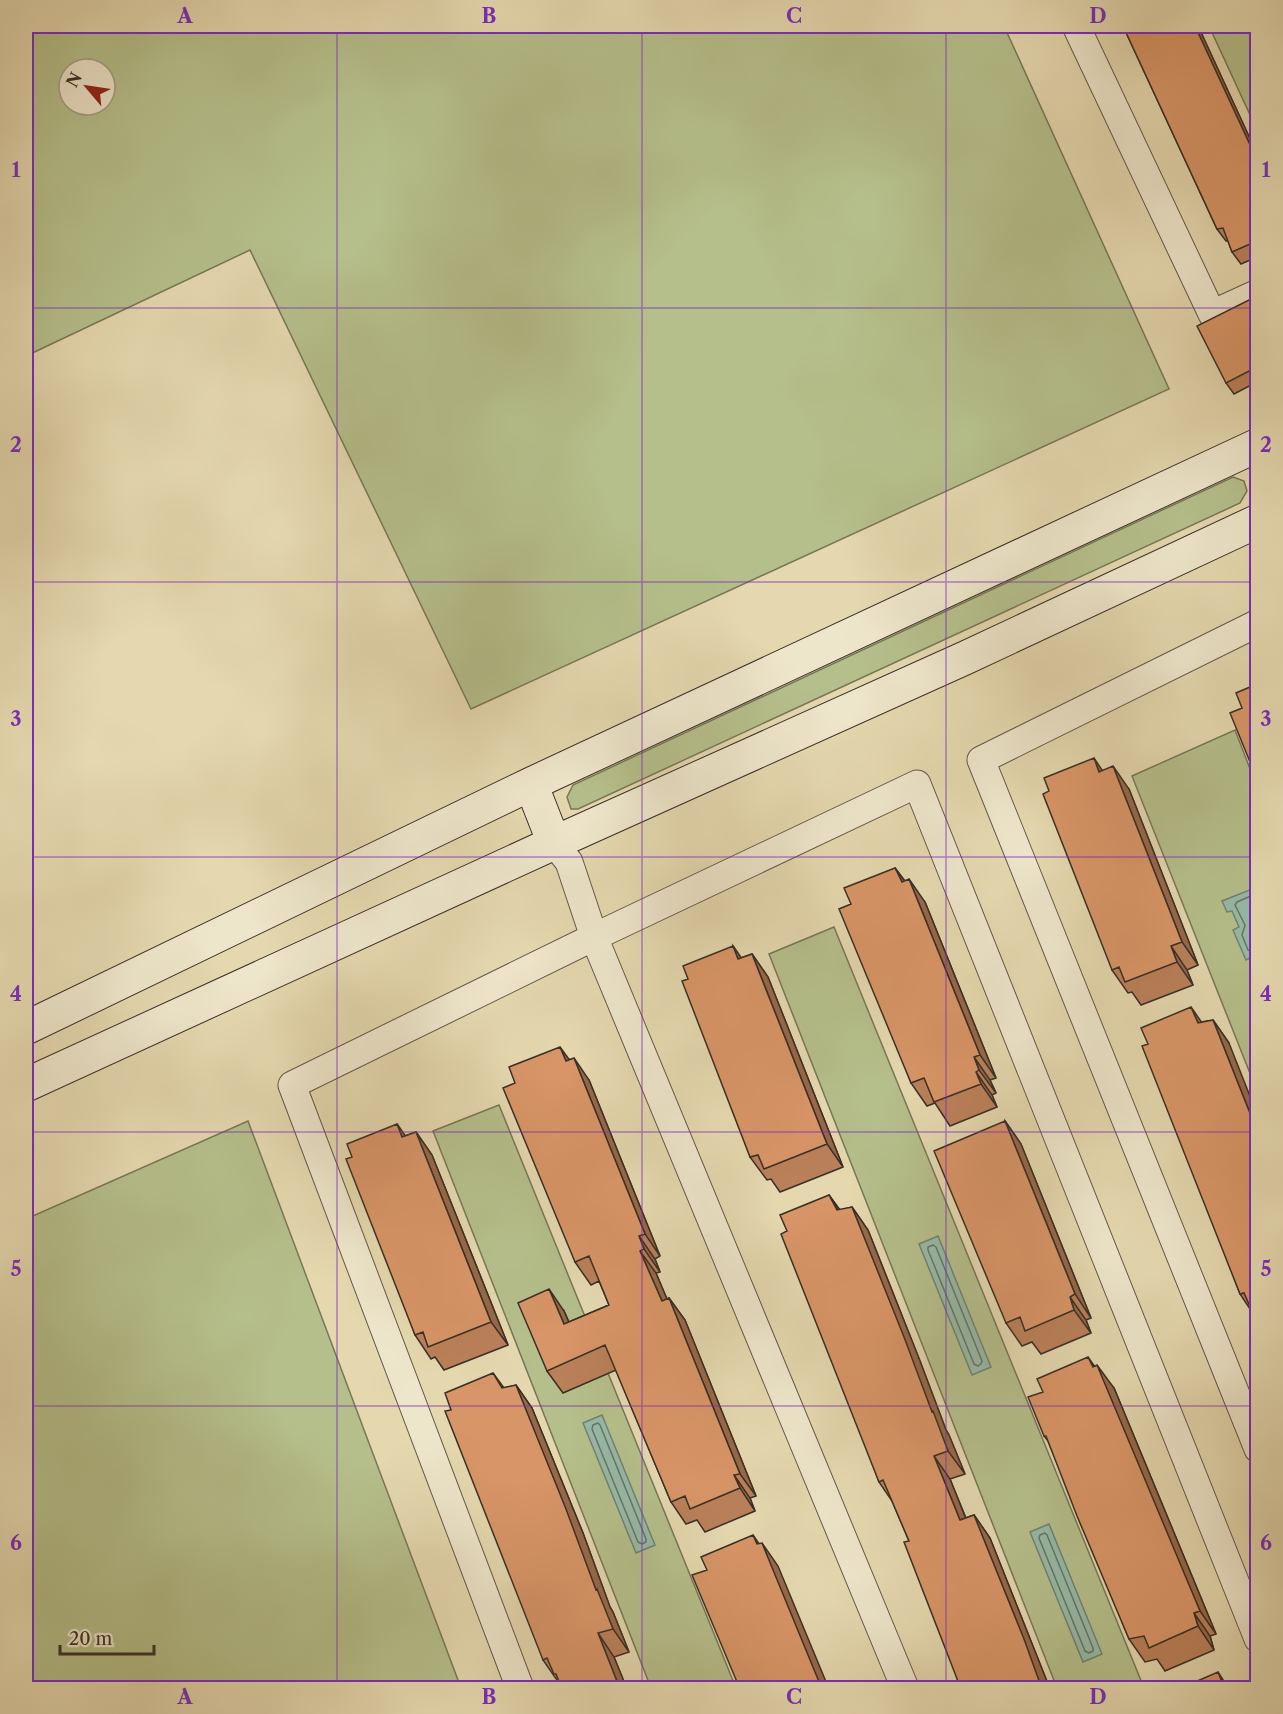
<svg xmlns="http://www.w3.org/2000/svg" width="1283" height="1714" viewBox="0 0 1283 1714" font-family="'Libre Caslon Text',serif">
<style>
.green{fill:#b5bf8b;stroke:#777759;stroke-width:1.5;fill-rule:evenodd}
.water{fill:#96baa7;stroke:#718274;stroke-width:1.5}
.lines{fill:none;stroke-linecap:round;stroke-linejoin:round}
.shore{stroke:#687467;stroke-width:1.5}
.street-casing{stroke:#645949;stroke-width:29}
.secondary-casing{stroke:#392f27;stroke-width:35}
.street{stroke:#eee6cb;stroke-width:27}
.secondary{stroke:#eee6cb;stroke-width:33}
.wall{fill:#ba8059;stroke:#392f27;stroke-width:1.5}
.shaded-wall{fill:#976848;stroke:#392f27;stroke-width:1.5}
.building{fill:#d89567;stroke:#392f27;stroke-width:1.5}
.grid{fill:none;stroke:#7b2cbf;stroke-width:1.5;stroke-opacity:0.55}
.neatline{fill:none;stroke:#7b2cbf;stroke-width:2}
.grid-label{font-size:20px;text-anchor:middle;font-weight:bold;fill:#7b2cbf}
</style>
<rect width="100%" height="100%" fill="#e5d8af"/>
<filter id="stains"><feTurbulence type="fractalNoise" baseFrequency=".00333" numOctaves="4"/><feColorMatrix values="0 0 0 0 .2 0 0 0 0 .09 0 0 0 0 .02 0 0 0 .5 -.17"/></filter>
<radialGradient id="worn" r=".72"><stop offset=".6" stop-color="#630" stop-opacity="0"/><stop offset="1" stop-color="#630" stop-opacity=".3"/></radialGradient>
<!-- green -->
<path class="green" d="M26,26h978l165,363 -698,320 -221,-459 -224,106zM69,69h36v36h-36z
M1209,26h48v104z
M1233,477l11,4 3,10 -7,12 -662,306h-7l-4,-12 6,-12z
M1235,730l22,57v304l-125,-315z
M834,927l310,761h-87l-288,-734z
M499,1105l237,583h-85l-218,-557z
M248,1121l213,567h-435v-469z"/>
<!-- water -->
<path class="water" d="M1257,887v83l-5,-13 -6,3 -13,-30 6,-3 -7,-16 -5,1 -5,-11z
M938,1236l53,131 -19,8 -53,-131z
M602,1415l53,130 -19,8 -53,-130z
M1049,1524l53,130 -19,8 -53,-130z"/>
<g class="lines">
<!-- shore -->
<path class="shore" d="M1258,893l-21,9 -2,3 10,20 -3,10 6,15 10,4
M933,1245l3,2 46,114 -1,3 -3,2 -4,-2 -46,-114v-3z
M598,1423l2,2 46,114v3l-4,2 -4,-2 -46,-113 1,-4z
M1045,1533l2,2 46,113v3l-4,2 -4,-2 -46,-113 1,-3z"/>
<!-- street casing -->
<g class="street-casing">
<path id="street" d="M1076,26l136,288 46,-21
M1258,623l-277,137 277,689
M554,843l15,19 25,75 323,-153 341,855
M520,1688l-228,-603 302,-148 311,751"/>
</g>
<!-- secondary casing -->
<g class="secondary-casing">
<path id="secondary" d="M531,784l23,59
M26,1028l505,-244 727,-339
M26,1085l528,-242 411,-185 293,-137"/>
</g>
<!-- street -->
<use href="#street" class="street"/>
<!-- secondary -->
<use href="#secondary" class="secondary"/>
</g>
<!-- wall -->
<path class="wall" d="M1123,26h75l59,128v103l-16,7 -9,-12 -4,-11h-2l-9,-12z
M1257,296v86l-23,12 -8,-11z
M1102,770l27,19 69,176 -11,5 6,15 -52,20 -9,-13 -4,1 -16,-23z
M895,868l10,13 20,21 71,176 -6,2 6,13 -4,2 5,12 -47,19 -15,-23 -8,3 -16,-23 -60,-179z
M733,946l8,12 11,-4 16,23 75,190 -63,25 -9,-13 -4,1 -17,-23z
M1213,1020l16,23 27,275 -16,-24 -92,-250 53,-22z
M570,1060l19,20 71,176 -5,3 5,13 -4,1 11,26 2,-1 16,22 71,176 -6,2 5,13 -50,21 -8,-12 -11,4 -15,-22 -55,-132 -53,23 -16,-22 17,-60 5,11 40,-17 -10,-24 -8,4 -16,-23z
M1005,1121l16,23 70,174 -5,2 5,13 -50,21 -9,-12 -10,4 -16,-23z
M397,1124l8,12 11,-4 16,23 76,190 -64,25 -9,-13 -4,2 -16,-24 -63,-178z
M829,1195l11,15 12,-3 16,23 52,131 26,69 3,5 16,39 -15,5 16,39 8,-3 16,23 60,151h-89l-52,-148 -17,-40 -13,-19 -92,-251z
M1095,1366l19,22 102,246 -6,2 4,14 -49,21 -8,-12 -12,3 -16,-23 -81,-198 -4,-5 -1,-44z
M493,1373l11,15 12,-3 16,23 51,125 27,74 3,5 16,40 -15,5 13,32h-65l-2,-6h-1l-16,-23z"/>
<!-- shaded-wall -->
<path class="shaded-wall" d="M1195,26h3l59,128v6z
M1094,758l16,24 -11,-10z
M1113,766l16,23 69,176 -16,-23z
M895,868l17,23 -10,-9z
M909,879l16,23 71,176 -16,-23z
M733,946l16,23 -11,-10z
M1171,946l16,24 6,15 -16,-23z
M752,954l16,23 75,190 -16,-23z
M1191,1007l16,23 -9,-7z
M1213,1020l16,23 28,71v17z
M560,1047l16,22 -10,-8z
M974,1057l16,23 6,13 -17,-23z
M574,1058l15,22 71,176 -15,-22z
M976,1072l16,23 5,12 -16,-23z
M1005,1121l16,23 70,174 -16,-24z
M397,1124l16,23 -11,-10z
M416,1132l16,23 76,190 -17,-23z
M829,1195l16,23 -8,-8z
M852,1207l16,23 52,131 26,69 3,5 16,39 -17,-23 -16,-39z
M639,1236l16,23 5,13 -16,-23z
M640,1251l16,22 21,50 -15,-22z
M549,1289l15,22 15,35 -15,-22z
M1070,1297l16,23 5,13 -17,-23z
M669,1298l16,22 71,176 -16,-22z
M1088,1357l14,20 -5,-12 17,23 102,246 -16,-23z
M516,1385l16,23 51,125 27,74 3,5 16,40 -16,-23 -17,-39z
M934,1456l16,23 26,65 -16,-24z
M734,1475l16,23 5,13 -15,-23z
M974,1515l16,23 60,151h-8z
M753,1535l14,20 -5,-12 16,23 51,123h-7z
M1194,1613l16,23 4,14 -16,-24z
M598,1633l16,24 13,32h-7z
M1218,1672l11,17h-4z"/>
<!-- building -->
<path class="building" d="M1123,26h72l62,134v81l-25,11 -9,-24 -6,1z
M1257,296v71l-31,16 -29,-57z
M1257,684v95l-27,-66 12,-5 -6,-15z
M1094,758l5,14 14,-6 69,176 -11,4 6,16 -52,20 -6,-15 -7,3 -69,-176 6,-3 -5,-13z
M895,868l7,14 7,-3 71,176 -6,2 5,13 -3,2 5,12 -47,18 -10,-24 -13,5 -72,-174 12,-5 -7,-16z
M733,946l5,13 14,-5 75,190 -63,25 -6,-14 -8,2 -68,-176 6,-2 -5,-13z
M1191,1007l7,16 15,-3 44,111v189l-4,-12 -2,1 -7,-16 -4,1 -98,-248 6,-2 -7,-16z
M560,1047l6,14 8,-3 71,176 -6,2 5,13 -4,2 22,50 7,-3 71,176 -6,1 6,13 -50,21 -5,-13 -14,6 -66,-157 -58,26 -29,-68 31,-14 15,35 45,-19 -20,-49 -14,6 -72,-174 12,-5 -6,-16z
M1005,1121l70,173 -5,3 4,13 -49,21 -5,-14 -14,6 -72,-172z
M397,1124l5,13 14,-5 75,190 -63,25 -5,-15 -8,3 -69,-176 6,-2 -5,-13z
M829,1195l8,15 15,-3 52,130 28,75 1,-1 15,40 -14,5 26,64 14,-5 50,124 18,50h-81l-57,-147 5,-1 -26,-61 -4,2 -98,-248 6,-3 -7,-16z
M1088,1357l5,10 4,-2 103,246 -6,2 4,13 -49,22 -5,-12 -15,3 -52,-123 -31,-80h-2l-16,-39 15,-5 -6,-13z
M493,1373l9,15 14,-3 50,124 30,81 1,-1 16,40 -15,4 22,56h-58l-6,-15h-2l-7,-16 -4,2 -98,-249 6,-1 -6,-17z
M753,1535l4,9 5,-1 60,146h-82l-48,-114 15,-5 -6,-13z
M1218,1672l6,15 7,-3 2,5h-54z
M1114,1685l1,4h-9z"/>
<!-- grid -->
<path class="grid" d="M337,26v1662M642,26v1662M946,26v1662M26,308h1232M26,582h1232M26,857h1232M26,1132h1232M26,1406h1232"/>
<!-- margin -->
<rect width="1283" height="1714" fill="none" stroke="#e5d8af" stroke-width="66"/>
<!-- north arrow -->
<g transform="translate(87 87) rotate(299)"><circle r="28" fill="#eee6cb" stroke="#a69d89" stroke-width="1.5"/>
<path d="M0-4.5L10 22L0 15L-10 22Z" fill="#8f2418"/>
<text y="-9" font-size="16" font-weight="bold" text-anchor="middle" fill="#392f27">N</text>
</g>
<!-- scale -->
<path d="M60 1645v9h94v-9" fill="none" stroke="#392f27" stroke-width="3"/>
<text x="69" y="1645" font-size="18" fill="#392f27" stroke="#eee6cb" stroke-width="4.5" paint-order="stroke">20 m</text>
<rect x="33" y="33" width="1217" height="1648" class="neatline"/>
<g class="grid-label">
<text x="185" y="23">A</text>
<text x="489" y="23">B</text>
<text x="794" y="23">C</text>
<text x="1098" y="23">D</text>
<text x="16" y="177">1</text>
<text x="1266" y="177">1</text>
<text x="16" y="452">2</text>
<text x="1266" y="452">2</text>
<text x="16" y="726">3</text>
<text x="1266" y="726">3</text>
<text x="16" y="1001">4</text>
<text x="1266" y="1001">4</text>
<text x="16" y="1276">5</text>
<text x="1266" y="1276">5</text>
<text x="16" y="1550">6</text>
<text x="1266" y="1550">6</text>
<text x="185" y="1704">A</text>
<text x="489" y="1704">B</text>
<text x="794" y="1704">C</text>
<text x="1098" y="1704">D</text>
</g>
<rect width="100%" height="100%" filter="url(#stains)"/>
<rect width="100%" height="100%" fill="url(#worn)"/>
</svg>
